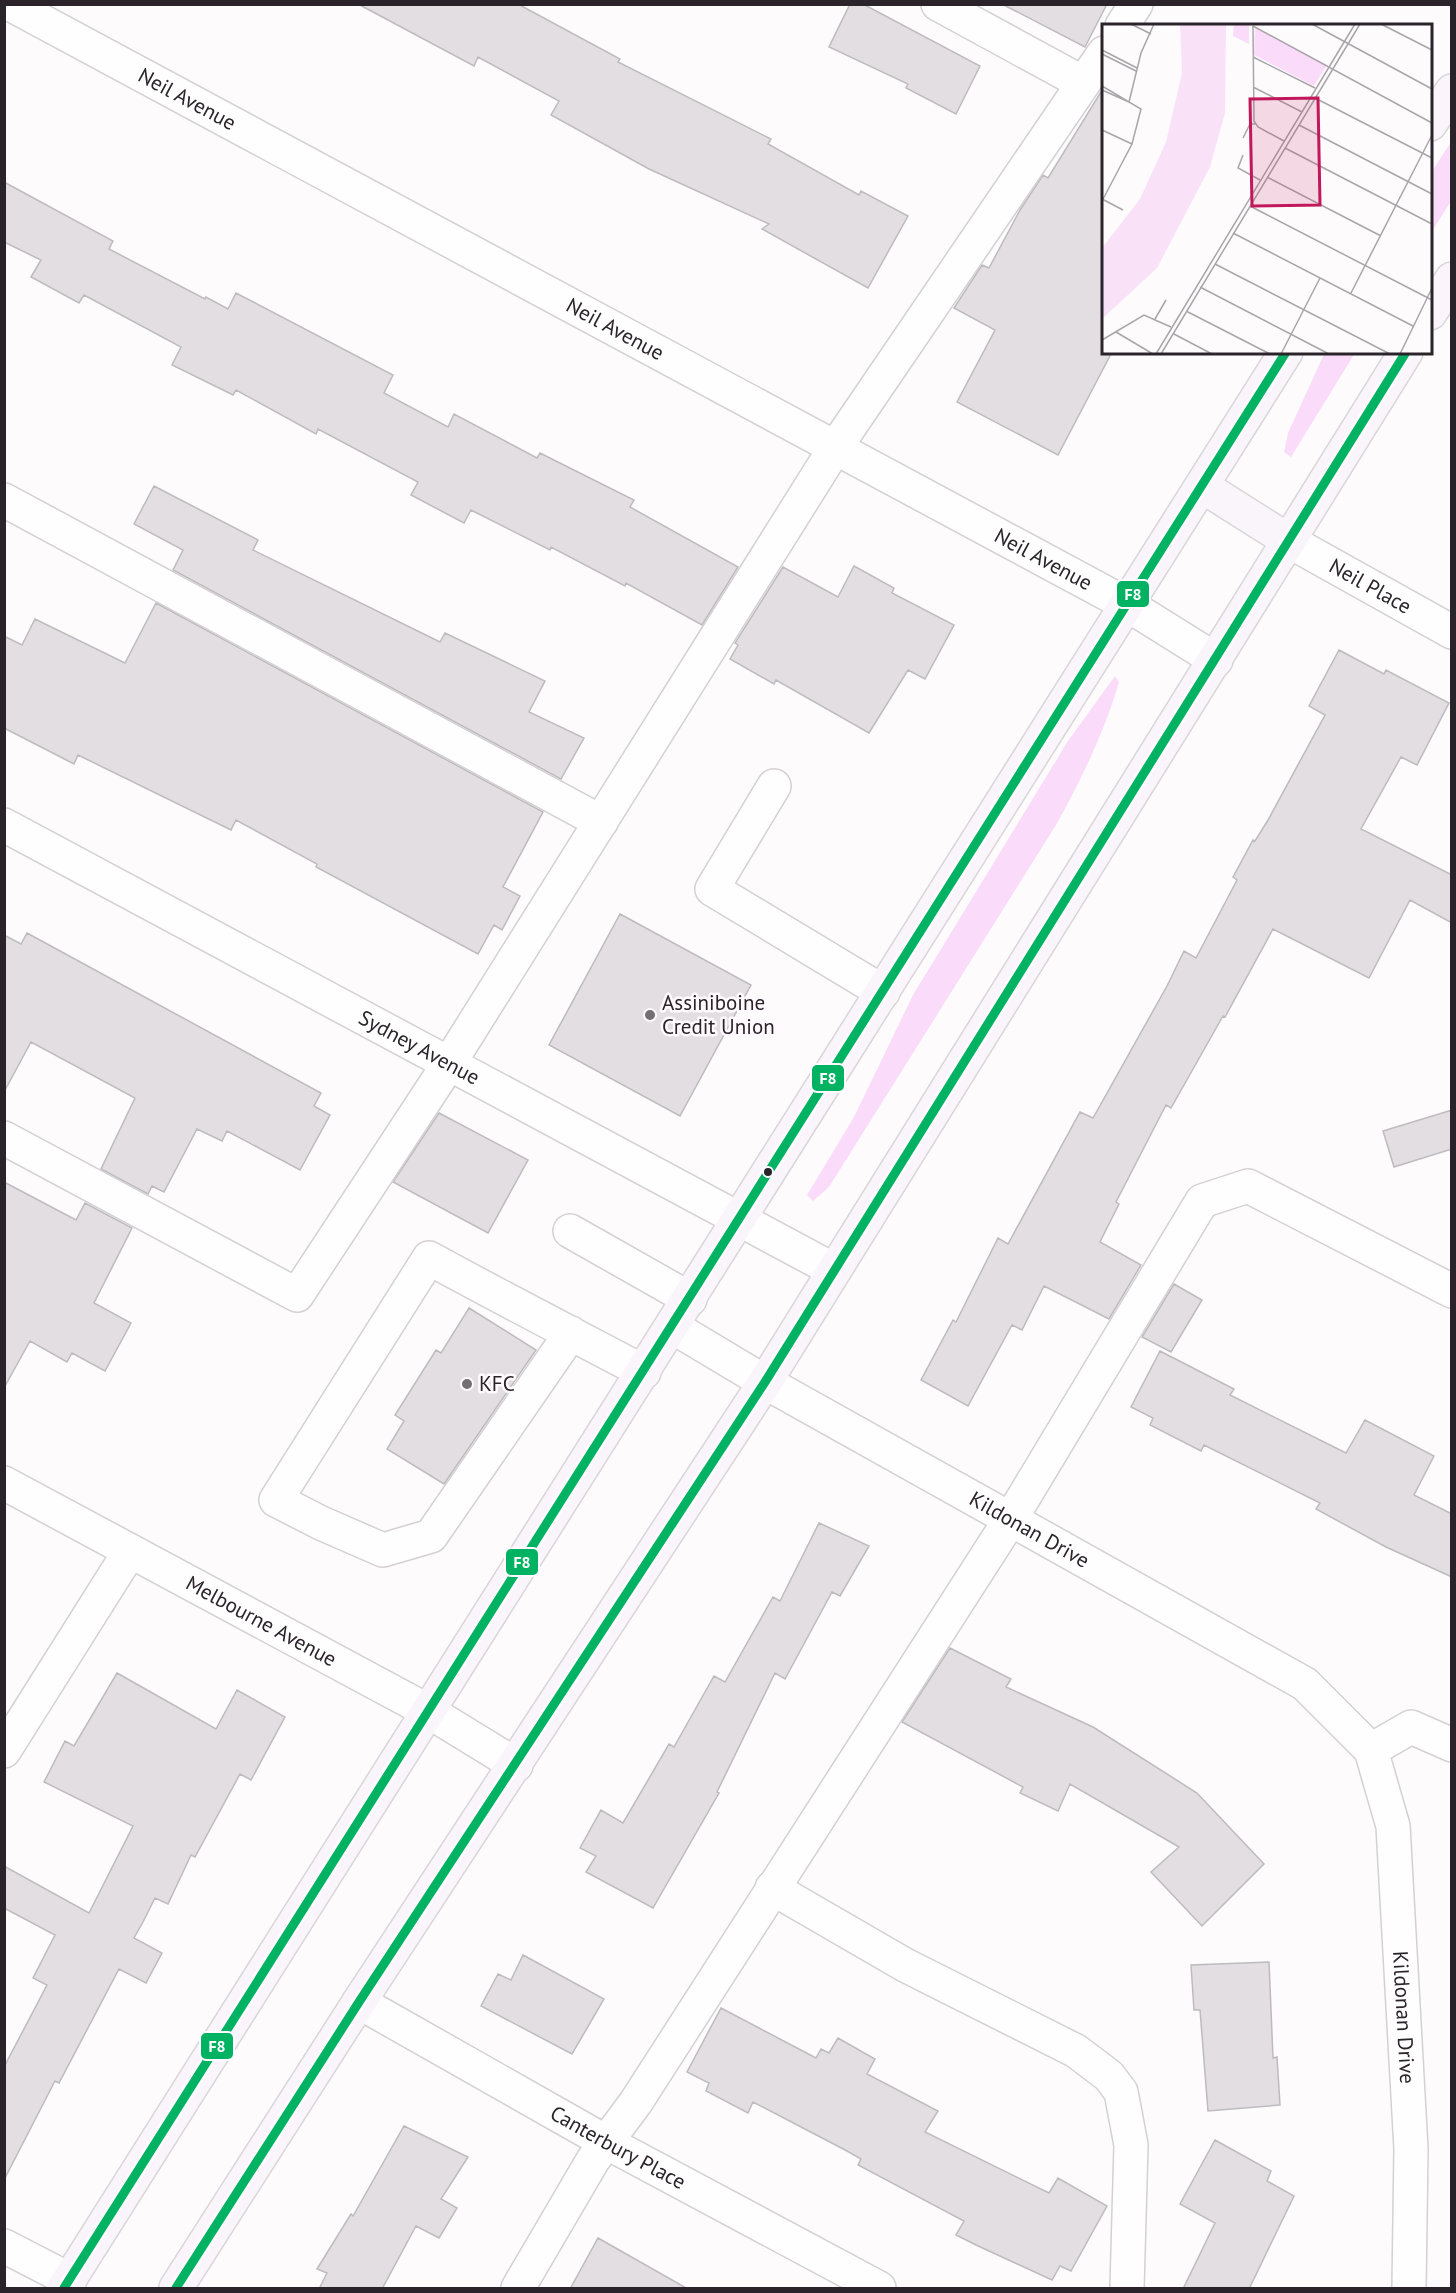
<svg xmlns="http://www.w3.org/2000/svg" width="1456" height="2293" viewBox="0 0 1456 2293" font-family="'PT Sans',sans-serif">
<style>
.green{fill:#fadbf9}
.building{fill:#e2dee2;stroke:#bebbbe;stroke-width:1.5}
.lines{fill:none;stroke-linecap:round;stroke-linejoin:round}
.minor-casing{stroke:#d4d0d3;stroke-width:36}
.major-casing{stroke:#d8d6d8;stroke-width:36}
.minor{stroke:#fffeff;stroke-width:33}
.major{stroke:#faf5fa;stroke-width:33}
.bus-1-casing{stroke:#fefafd;stroke-width:14}
.bus-1{stroke:#00b262;stroke-width:9}
.poi-dot{fill:#746f74;stroke:#fefafd;stroke-width:2}
.bus-dot{fill:#2a242a;stroke:#fefafd;stroke-width:2}
.labels{text-anchor:middle;stroke-width:5;stroke-linejoin:round;paint-order:stroke}
.street-label{font-size:21px;fill:#2a242a;stroke:#fefafd}
.poi-label{font-size:21px;fill:#2a242a;stroke:#fefafd;text-anchor:start}
.inset-road{fill:none;stroke:#a9a5a8;stroke-width:1.5}
.view{fill:#c2185b;fill-opacity:0.15;stroke:#c2185b;stroke-width:3}
.inset-edge{fill:none;stroke:#2a242a;stroke-width:3}
.line-badge{stroke:#fefafd;stroke-width:2}
.badge-label{font-size:16px;text-anchor:middle;font-weight:bold;fill:#fff}
</style>
<rect width="100%" height="100%" fill="#fdfbfc"/>
<!-- green -->
<path class="green" d="M1451,142v59l-20,32v-60z
M1325,352l30,1 -64,104 -7,-5 4,-19z
M1115,676l4,6c-15,51 -37,96 -63,143l-227,362 -16,14 -6,-6 47,-78 59,-122 155,-254z"/>
<!-- building -->
<path class="building" d="M358,4h160l102,55 -2,3 153,77 -3,5 91,51 2,-4 47,25 -40,72 -106,-59 7,-5 -120,-55 -98,-54 8,-14 -81,-44 -4,9z
M850,4h13l117,62 -24,48 -50,-26 2,-4 -79,-37z
M1002,4h105l-22,43z
M1104,87v265h8l-54,103 -101,-53 38,-72 -41,-22 28,-43 7,3 31,-58 23,-35 5,3z
M4,182l109,59 -4,8 96,50 1,-2 22,12 8,-16 157,82 -9,18 64,34 6,-13 83,44 3,-5 94,47 -4,7 108,60 -36,58 -76,-42 -1,3 -74,-39 -1,3 -79,-40 -7,13 -53,-28 7,-13 -100,-53 -2,5 -80,-44 -3,5 -61,-30 9,-18 -97,-52 -5,8 -48,-26 10,-17 -37,-18z
M154,486l104,54 -5,10 187,92 5,-9 100,48 -16,31 55,26 -23,41 -388,-209 10,-20 -49,-26z
M854,566l40,22 -2,5 62,32 -29,54 -17,-9 -39,63 -93,-53 -2,4 -44,-25 8,-14 -3,-2 48,-76 55,30z
M156,603l387,209 -40,75 17,9 -18,34 -8,-5 -16,29 -162,-87 1,-3 -81,-44 -5,10 -153,-75 -4,9 -70,-36v-92l18,9 13,-26 90,44z
M1339,650l45,24 2,-4 63,33 -32,62 -16,-8 -40,72 91,46v48l-42,-23 -41,78 -96,-49 -48,88 -2,-1 -52,92 -5,-3 -50,97 3,2 -19,38 41,23 -32,54 -65,-33 -22,44 -10,-5 -44,81 -47,-26 32,-60 3,2 42,-84 10,6 72,-132 13,6 74,-132 17,-35 12,7 41,-78 -4,-3 20,-37 2,1 13,-21 57,-105 -16,-9z
M620,914l131,71 -71,131 -131,-71z
M27,933l294,160 -7,13 16,9 -30,55 -73,-39 -5,10 -25,-12 -33,63 -12,-6 -4,8 -47,-25 34,-71 -104,-56 -27,50v-157l17,9z
M1452,1110v39l-58,18 -11,-36z
M439,1113l89,47 -40,73 -95,-51z
M4,1182l72,38 9,-17 47,25 -38,75 37,20 -26,48 -33,-18 -5,9 -37,-21 -26,47z
M1174,1284l28,16 -31,52 -29,-15z
M469,1308l67,42 -92,134 -57,-35 17,-28 -9,-6 41,-65 5,3z
M1160,1351l74,38 -4,6 116,58 19,-33 69,36 -20,39 38,19v63l-66,-30 -70,-38 4,-6 -116,-58 -3,6 -51,-26 3,-7 -22,-11z
M819,1523l50,23 -29,50 -8,-4 -47,87 -10,-6 -58,119 2,1 -66,115 -67,-36 10,-16 -16,-8 21,-38 22,13 46,-79 5,3 40,-71 11,6 48,-85 7,4z
M950,1648l61,31 -5,8 87,40 104,66 67,71 -62,62 -51,-54 28,-25 -109,-63 -12,27 -38,-18 3,-6 -121,-65z
M117,1673l99,56 21,-39 48,27 -34,63 -11,-6 -45,83 -4,-2 -23,49 -13,-6 -12,24 -9,16 28,15 -16,30 -27,-14 -60,114 -4,-2 -51,99v-113l43,-82 -14,-7 22,-43 -51,-27v-42l85,47 44,-87 -89,-44 21,-41 9,5z
M523,1955l81,44 -32,55 -91,-48 17,-32 13,6z
M1269,1962l4,96 4,-1 3,48 -72,6 -8,-101h-6l-3,-45z
M721,2008l95,50 5,-9 8,4 9,-15 37,21 -8,15 71,37 -13,21 124,61 9,-15 49,28 -36,65 -11,-5 -8,14 -76,-35 -20,-10 8,-14 -106,-56 3,-6 -14,-8 -94,-49 -5,11 -42,-22 3,-8 -22,-11z
M404,2126l64,31 -27,42 16,9 -18,30 -23,-12 -34,63h-63l8,-16 -10,-4 34,-55 2,2z
M1215,2140l56,31 -4,10 27,15 -45,93h-66l32,-66 -35,-19z
M598,2238l90,51h-118z"/>
<g class="lines">
<!-- minor casing -->
<g class="minor-casing">
<g id="minor">
<path id="s1" d="M10,4l1118,601 88,55"/>
<path d="M938,4l145,79"/>
<path d="M1122,26l14,-22"/>
<path d="M4,500l597,322"/>
<path id="s2" d="M1289,541l163,91"/>
<path d="M774,786l-62,103 171,103"/>
<path id="s3" d="M4,825l828,444"/>
<path d="M4,1138l293,157 151,-230 387,-617 269,-395"/>
<path d="M570,1231l120,68"/>
<path id="s4" d="M673,1327l92,55 540,302 66,66 22,76 18,323 -2,139"/>
<path d="M571,1333l-140,203 -48,14 -62,-27 -45,-23 153,-242c71,39 143,76 215,114"/>
<path id="s5" d="M4,1483l424,228 88,54"/>
<path d="M1371,1750l40,-23 41,18"/>
<path d="M4,1751l126,-200"/>
<path d="M772,1888l133,77 171,86 33,25 12,16 10,53 -4,143"/>
<path id="s6" d="M359,2002l247,140 273,146"/>
<path d="M4,2246l66,34"/>
<path d="M518,2288l75,-128 43,-58 374,-582 192,-319 46,-15 204,105"/>
</g>
</g>
<!-- major casing -->
<g class="major-casing">
<path id="major" d="M1430,124l22,-33
M1430,313l22,-34
M1202,486l87,55
M64,2288l1222,-1936
M176,2288l183,-286 406,-620 641,-1030"/>
</g>
<!-- minor -->
<use href="#minor" class="minor"/>
<!-- major -->
<use href="#major" class="major"/>
<!-- bus-1 casing -->
<g class="bus-1-casing">
<path id="bus-1" d="M64,2288l1222,-1936
M176,2288l183,-286 406,-620 641,-1030"/>
</g>
<!-- bus-1 -->
<use href="#bus-1" class="bus-1"/>
</g>
<!-- markers -->
<g class="poi-dot">
<circle cx="650" cy="1015" r="6"/>
<circle cx="467" cy="1384" r="6"/>
</g>
<circle class="bus-dot" cx="768" cy="1172" r="5"/>
<g class="labels">
<!-- street labels -->
<g class="street-label">
<text dy="7" stroke="none"><textPath href="#s1" startOffset="201">Neil Avenue</textPath></text>
<text dy="7" stroke="none"><textPath href="#s1" startOffset="687">Neil Avenue</textPath></text>
<text dy="7" stroke="none"><textPath href="#s1" startOffset="1173">Neil Avenue</textPath></text>
<text dy="7" stroke="none"><textPath href="#s2" startOffset="93">Neil Place</textPath></text>
<text dy="7" stroke="none"><textPath href="#s3" startOffset="471">Sydney Avenue</textPath></text>
<text dy="7" stroke="none"><textPath href="#s4" startOffset="410">Kildonan Drive</textPath></text>
<text dy="7" stroke="none"><textPath href="#s5" startOffset="292">Melbourne Avenue</textPath></text>
<text dy="7" stroke="none"><textPath href="#s4" startOffset="1090">Kildonan Drive</textPath></text>
<text dy="7" stroke="none"><textPath href="#s6" startOffset="297">Canterbury Place</textPath></text>
</g>
<!-- poi labels -->
<g class="poi-label">
<text x="662" y="1010">Assiniboine<tspan x="662" dy="24">Credit Union</tspan></text>
<text x="479" y="1391">KFC</text>
</g>
</g>
<!-- overview -->
<g transform="translate(1102 24)">
<rect width="330" height="330" fill="#fdfbfc"/>
<path d="M132,0h15v20l-16,-8zM153,4l72,37 -13,21 -60,-31z" fill="#fadbf9"/>
<path d="M78,0h46l-1,89 -15,54 -53,101 -55,51v-71l38,-49 26,-57 16,-69z" fill="#f9e2f8"/>
<path class="inset-road" d="M29,0l20,10M210,0l120,65M279,0l51,26M151,2l179,97M151,2l1,95 4,6 26,14M0,26l35,18M0,30l34,17M151,33l62,31M0,62l39,23 -9,35 -30,57M151,63l49,25M0,66l27,12M213,74l117,60M27,78l12,-49 13,-29M197,101l133,69M0,106l30,14M141,114l7,-14h5M183,124l147,76M141,131l-5,13 22,12M165,153l114,59M0,175l21,11M148,182l182,94M131,209l180,93M113,240l175,90M98,263l129,67M249,269l81,-158M84,287l84,43M53,295l11,-19M14,308l37,22M72,310l38,20M0,316l42,-25 27,12M54,330l199,-330M59,330l199,-330M179,330l39,-76M298,330l32,-66"/>
<path class="view" d="M216,74l2,107 -68,1 -2,-107z"/>
<rect width="330" height="330" class="inset-edge"/>
</g>
<g class="line-badge">
<rect x="1116" y="580" width="34" height="28" rx="6" fill="#00b262"/>
<rect x="811" y="1064" width="34" height="28" rx="6" fill="#00b262"/>
<rect x="505" y="1548" width="34" height="28" rx="6" fill="#00b262"/>
<rect x="200" y="2032" width="34" height="28" rx="6" fill="#00b262"/>
</g>
<g class="badge-label">
<text x="1133" y="600">F8</text>
<text x="828" y="1084">F8</text>
<text x="522" y="1568">F8</text>
<text x="217" y="2052">F8</text>
</g>
<!-- border -->
<rect width="1456" height="2293" fill="none" stroke="#2a242a" stroke-width="12"/>
</svg>
